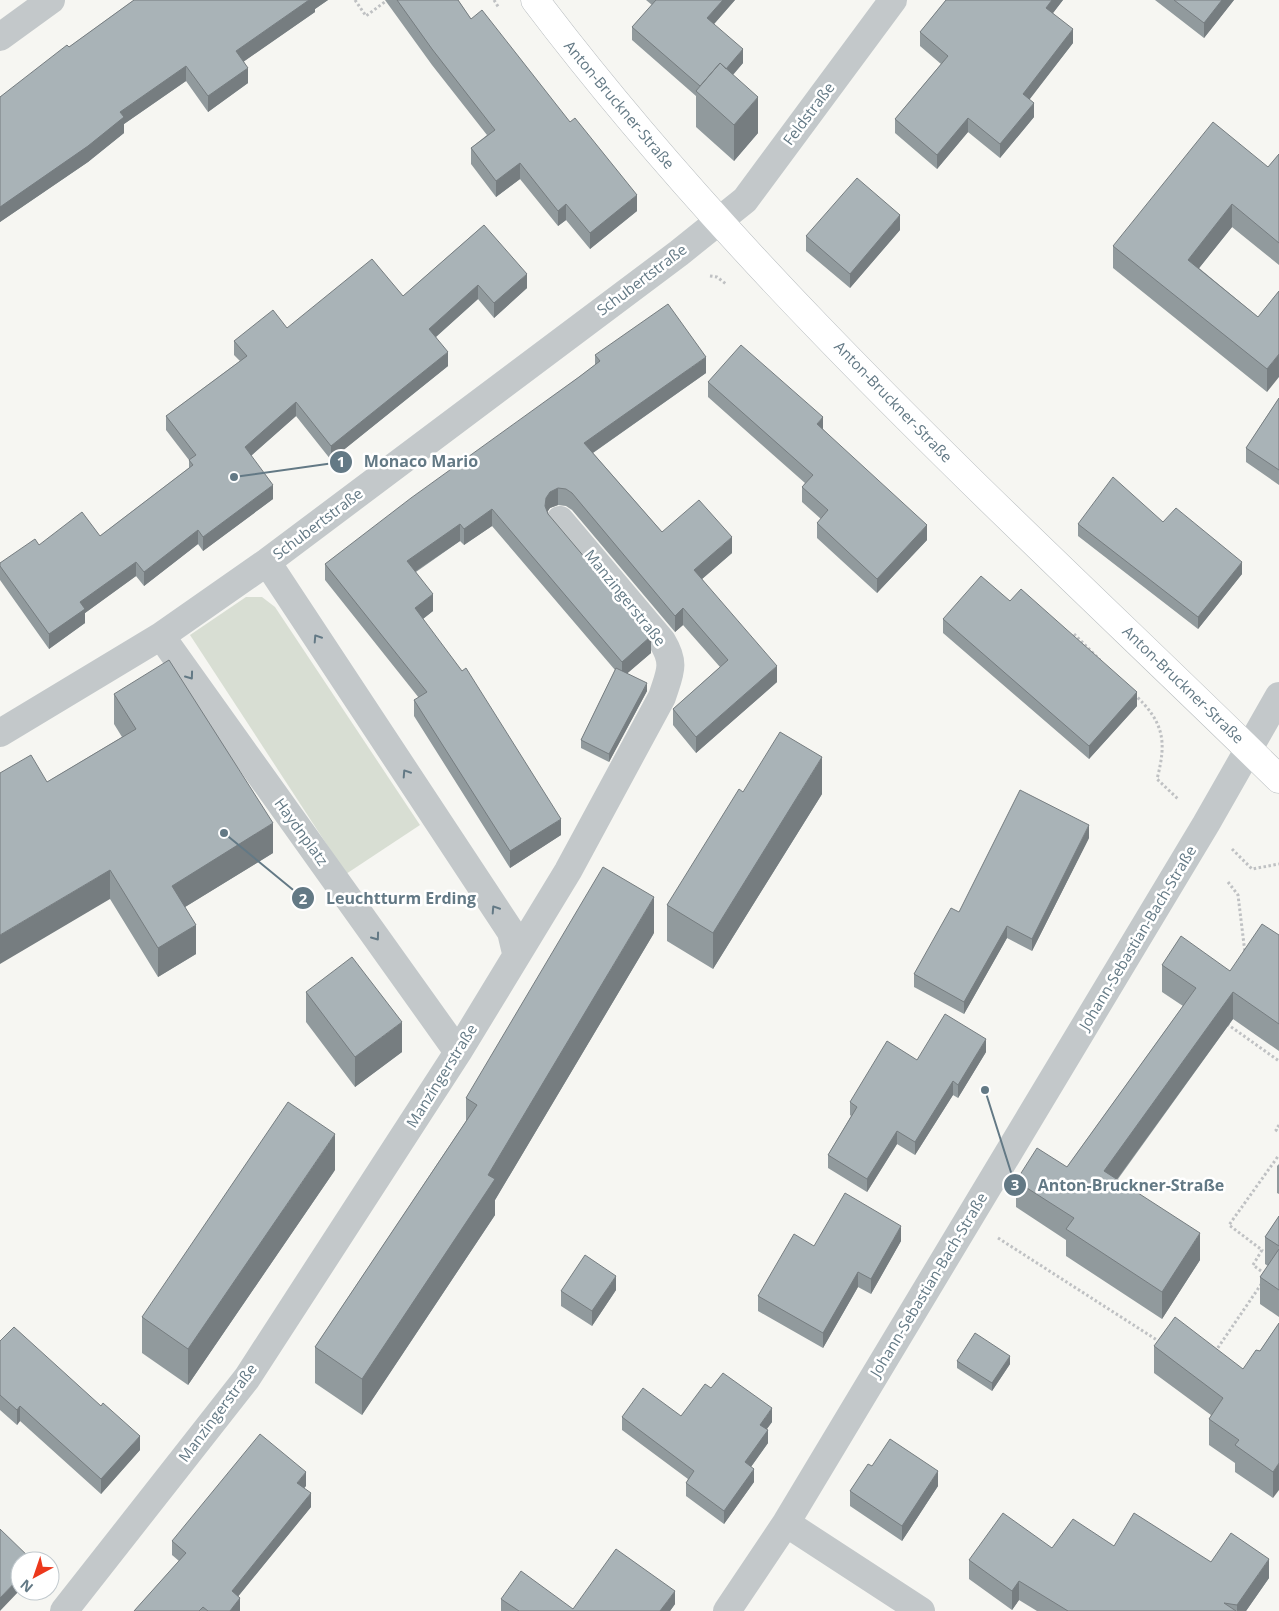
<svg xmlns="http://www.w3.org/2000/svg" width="1279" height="1611" viewBox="0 0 1279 1611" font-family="'Open Sans',sans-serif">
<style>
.green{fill:#d8ded3}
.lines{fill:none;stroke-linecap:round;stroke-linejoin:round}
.major-casing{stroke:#b6bbbe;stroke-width:29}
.path{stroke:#bfc1c3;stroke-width:3;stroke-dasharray:2.5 2.5;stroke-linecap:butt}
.minor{stroke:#c3c8ca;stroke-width:28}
.major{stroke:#fff;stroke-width:28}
.wall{fill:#919a9d}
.shaded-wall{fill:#767d80}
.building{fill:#a9b3b7;stroke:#767d80}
.oneway{stroke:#637985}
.labels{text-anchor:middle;stroke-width:5;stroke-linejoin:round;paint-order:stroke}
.street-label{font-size:15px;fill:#637985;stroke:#fff}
.leader{fill:none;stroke:#637985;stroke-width:2}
.callout-dot{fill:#637985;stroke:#fff;stroke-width:2}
.mark-label{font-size:15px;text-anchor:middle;font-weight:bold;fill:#fff}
.callout-label{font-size:16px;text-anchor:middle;font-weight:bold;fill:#637985;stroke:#fff;stroke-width:5;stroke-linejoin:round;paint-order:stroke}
</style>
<rect width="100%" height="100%" fill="#f6f6f2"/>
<!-- green -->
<path class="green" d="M246,597h16l13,10 145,218 -74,49 -156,-239z"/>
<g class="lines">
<!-- major casing -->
<g class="major-casing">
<path id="major" d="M535,0c217,287 488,528 744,779"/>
</g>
<!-- path -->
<path class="path" d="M355,0l11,16 20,-15
M494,0l5,8
M710,276l7,1 9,7
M1074,634l26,26
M1134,694c30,28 33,47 23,85l21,20
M1232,849l20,20 27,-5
M1228,882l10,13 7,58
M1227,1024l52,37
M1279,1125l-3,5 3,2
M998,1238l162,104
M1265,1274l-12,-9 9,-15 -33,-25 50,-70
M1215,1352l47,-69"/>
<!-- minor -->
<path class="minor" d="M0,37l51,-37
M267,562l244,370 5,21
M161,636l297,416
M0,733l161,-97 106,-74 412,-309 66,-53 148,-200
M786,1523l135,88
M64,1611l183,-233 211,-326 110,-181 94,-174c8,-25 14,-33 0,-56l-102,-121
M727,1611l59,-88 420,-699 73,-128"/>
<!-- major -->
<use href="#major" class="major"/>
</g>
<!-- wall -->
<path class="wall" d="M134,0h194l-13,9v3l-71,49 4,22 -40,29 -22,-31 -62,43v9l-36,29 -88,60v-125l69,-50z
M385,0h73l13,19 166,192 -47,38 -24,-29 -8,6 -38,-47 -24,18 -25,-33v-16l16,-13 -55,-70z
M646,0h89l-21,24 29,39 -10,12 25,58 -24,28 -38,-34v-31l-64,-56v-13l20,-22z
M946,0h117l-10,13 20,30 -44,56 5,18 -34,41 -32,-26 -31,37 -42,-36v-14l46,-55 -21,-18v-14z
M1155,0h79l-30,38z
M1279,154v111l-47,-38 -33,41 59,49 21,-26 -12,101 -154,-124v-22l155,-79z
M484,225l43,63 -33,30 -16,-19 -42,38 12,29 -117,94 -35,-44 -45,40 22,43 -70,52 -5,-7 -54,42 -8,-10 -51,37v10l-36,26 -49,-69v-17l39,-18 61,-9 89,-68v-8l-23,-30v-14l74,-55 -6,-6v-14l53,-13 116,-32z
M900,230l-50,58 -44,-37v-15z
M595,355l111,18 -113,80 69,79 70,21 -30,26 75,103 -81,71 -23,-28v-16l47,-42 -37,-42 -8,7 -103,-122 -6,-4 -8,-1 -8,3 -3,4 1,2 103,139 -24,20 20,18 -38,71 -28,-14v-8l34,-70 -123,-144 -28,19 -4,-4 -44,31 17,39 -10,8 138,216 -51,33 -96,-152v-16l5,-2 -94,-118v-16l254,-187 16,-12z
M708,382l115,47 104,111 -50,53 -60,-55v-15l4,-4 -19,-17v-15l3,-4 -97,-86z
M1279,398v87l-33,-23v-14z
M1163,522l79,52 -44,55 -120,-93v-12z
M1010,601l127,105 -48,53 -146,-126v-14z
M114,694l159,159 -88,54 11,47 -38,23 -48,-78 -63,-117 75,-45 -8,-13z
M743,792l79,2 -109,175 -46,-28v-36z
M1089,838l-57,113 -25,-13 -43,76 -50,-27v-13l45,-62z
M654,933l-159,267v15l-133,200 -47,-32v-36l151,-226v-23z
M1279,935v116l-46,-32 -115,160 82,81 -38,59 -96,-63v-16l-50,-33v-26l51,-14 116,-161 -21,-14v-27l68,6z
M306,992l96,60 -47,35 -49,-65z
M986,1052l-28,46 -5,-3 -38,60 -18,-11 -30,48 -39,-24v-13l23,-39 -1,-1v-13l67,-42z
M1279,1164v30l-2,-1v-27z
M335,1170l-147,215 -46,-32v-36z
M1279,1216v101l-19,-13v-27l8,-11 -3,-2v-27z
M901,1241l-30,53 -13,-7 -35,61 -65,-37v-15l56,-50z
M616,1290l-24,36 -31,-20v-15z
M1279,1323l-6,175 -38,-26v-9l-26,-18v-26l2,-4 -57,-42v-27l89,23 17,-18z
M0,1341l140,109 -39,44 -81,-73 -3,4 -17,-15z
M957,1361l53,3 -18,27 -35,-23z
M711,1388l61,34 -5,7 1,14 -17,24 3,15 -30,42 -38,-28v-13l2,-4 -66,-49v-13l59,-1z
M872,1466l66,20 -36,55 -52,-35v-15z
M306,1486l-2,2 7,19 -73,89 2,15h-106l45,-50 -7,-6v-14z
M1114,1546l97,16 58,16 -23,33h-209l-18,-11 -7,10 -43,-31v-19l83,-12z
M501,1599l72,10 102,-5 -5,7h-169z"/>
<!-- shaded-wall -->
<path class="shaded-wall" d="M309,0h19l-13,9v3l-79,55v-16z
M723,0h12l-28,32v-14z
M1052,0h11l-17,22v-14z
M1222,0h12l-30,38v-15z
M1073,29v14l-50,65v-14z
M743,49v14l-34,39 -3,-11z
M186,66v15l-62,43v9l-36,29 -88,60v-15l120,-95z
M248,68v15l-40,29v-16z
M758,97v36l-24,28v-36z
M1034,103v14l-34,41v-14z
M968,118v14l-31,37v-14z
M520,163v16l-24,18v-16z
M637,195v16l-47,38v-16z
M566,204v16l-8,6v-15z
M1232,204v23l-44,55v-22z
M900,215v15l-50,58v-14z
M527,274v14l-33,30v-15z
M478,285v14l-49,44v-14z
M448,352v14l-117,94v-14z
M1279,354v23l-12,15v-23z
M706,357v16l-122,86v-16z
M296,402v14l-51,45v-14z
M823,417v15l-6,-8z
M273,485v14l-70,52v-14z
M558,488v17l-8,3 -4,6 -1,-8 1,-8 4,-6z
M492,509v17l-28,19v-16z
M460,524v17l-53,36v-16z
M927,525v15l-50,53v-14z
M198,530v14l-54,42v-14z
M732,537v16l-38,33v-16z
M136,562v14l-51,37v10l-36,26v-15l31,-32z
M1242,562v12l-44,55v-12z
M433,594v17l-18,14v-17z
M683,608v17l-8,7v-16z
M651,636v17l-29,25v-16z
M777,666v16l-81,71v-16z
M647,683v8l-38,71v-8z
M1137,692v14l-48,53v-13z
M822,757v37l-109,175v-36z
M561,819v16l-51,33v-17z
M273,823v30l-101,62v-29z
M1089,825v13l-57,113v-12z
M110,870v29l-110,65v-29z
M654,897v36l-159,267v15l-133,200v-36l126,-204z
M196,925v29l-38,23v-29z
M1007,926v12l-43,76v-12z
M1233,992v27l-129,178v-26z
M402,1022v30l-47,35v-30z
M986,1039v13l-28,46v-13z
M953,1081v14l-38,60v-13z
M897,1131v13l-30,48v-13z
M335,1134v36l-147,215v-36z
M901,1226v15l-30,53v-15z
M1200,1233v27l-38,59v-27z
M858,1272v15l-35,61v-15z
M616,1276v14l-24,36v-15z
M1010,1356v8l-18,27v-8z
M20,1406v15l-3,4v-15z
M772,1408v14l-12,16v-13z
M768,1430v13l-23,32v-13z
M140,1436v14l-39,44v-15z
M1279,1463v27l-6,8v-26z
M754,1469v13l-30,42v-13z
M938,1471v15l-36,55v-15z
M306,1472v14l-9,10v-13z
M311,1493v14l-79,97v-13z
M1269,1559v19l-23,33h-9v-6z
M20,1577v13l-20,21v-13z
M1019,1581v19l-7,10v-19z
M675,1591v13l-5,7h-10z
M240,1598v13h-10z"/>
<!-- building -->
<path class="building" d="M134,0h175l-73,51 12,17 -40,28 -22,-30 -66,46 4,5 -36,29 -88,61v-110l67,-52 2,2z
M397,0h61l13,19 11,-9 88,112 5,-4 62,77 -47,38 -24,-29 -8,7 -38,-48 -24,18 -25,-33 24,-18 -63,-81z
M656,0h67l-16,18 36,31 -17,20 -6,-6 -20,23 -68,-59z
M946,0h106l-6,8 27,21 -50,65 11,9 -34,41 -32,-26 -31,37 -42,-36 53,-63 -28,-24z
M1174,0h48l-18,23z
M720,63l38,34 -24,28 -38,-34z
M1213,122l55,45 11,-13v89l-47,-39 -44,56 70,57 21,-26v63l-12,15 -154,-123z
M857,178l43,37 -50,59 -44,-38z
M484,225l43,49 -33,29 -16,-18 -49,44 19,23 -117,94 -35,-44 -51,45 28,38 -70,52 -5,-7 -54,42 -8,-10 -56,40 5,7 -36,25 -49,-68v-3l35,-24 4,6 43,-33 18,24 93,-71 -4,-5 7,-5 -30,-39 81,-60 -13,-15 39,-31 14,18 85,-69 31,37z
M668,304l38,53 -122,86 78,89 37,-32 33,37 -38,33 83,96 -81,71 -23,-28 55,-49 -45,-52 -8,8 -103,-123 -6,-4 -8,-1 -8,4 -4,6 -1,8 3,8 103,122 -29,26 -130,-153 -28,20 -4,-5 -53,37 26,33 -18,14 47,63 4,-3 95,151 -51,32 -96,-151 13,-8 -102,-128 86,-66 168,-121 21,-16 -5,-6z
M741,345l82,72 -6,7 110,101 -50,54 -60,-56 11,-13 -26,-23 11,-12 -105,-93z
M1279,398v72l-33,-22z
M1113,477l50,45 13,-14 66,54 -44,55 -120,-93z
M981,576l29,25 11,-12 116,103 -48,54 -146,-127z
M169,660l104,163 -101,63 24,39 -38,23 -48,-78 -110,65v-162l31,-18 16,27 89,-53 -22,-35z
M616,668l31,15 -38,71 -28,-14z
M780,732l42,25 -109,176 -46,-28 72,-116 4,3z
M1020,790l69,35 -57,114 -25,-13 -43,76 -50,-28 37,-66 8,4z
M603,867l51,30 -166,278 7,4 -133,200 -47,-32 162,-242 -11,-7z
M1262,924l17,11v89l-46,-32 -129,179 96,62 -38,59 -96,-63 8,-11 -58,-37 21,-33 30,19 129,-179 -34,-23 19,-29 49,35z
M352,957l50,65 -47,35 -49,-65z
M945,1014l41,25 -28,46 -5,-4 -38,61 -18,-11 -30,48 -39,-24 29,-48 -7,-5 37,-61 30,19z
M288,1102l47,32 -147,215 -46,-32z
M845,1193l56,33 -30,53 -13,-7 -35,61 -65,-37 36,-62 20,12z
M1279,1216v30l-14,-9z
M1279,1249v41l-19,-13z
M585,1255l31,21 -24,35 -31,-20z
M1175,1317l68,52 13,-19 4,1 19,-28v140l-6,9 -38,-27 4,-5 -30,-21 14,-21 -69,-52z
M14,1327l87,79 2,-3 37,33 -39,43 -81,-73 -3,4 -17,-15v-54z
M975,1333l35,23 -18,27 -35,-22z
M723,1373l49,35 -12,17 8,5 -23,32 9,7 -30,42 -38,-28 8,-12 -72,-54 21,-29 38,28 24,-32 6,4z
M260,1434l46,38 -9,11 14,10 -79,98 8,7 -10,13h-22l-5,-4 -4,4h-65l52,-58 -14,-12z
M890,1439l48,32 -36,55 -52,-35 18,-27 4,2z
M1003,1513l49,35 21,-29 41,27 20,-33 77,49 20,-29 38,26 -32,46 -13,-2 12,8h-168l-49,-30 -7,10 -43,-31z
M0,1529l33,32h-13v16l-20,21z
M616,1549l59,42 -15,20h-141l-18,-12 20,-28 52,38z"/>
<!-- one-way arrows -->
<defs><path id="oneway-chevron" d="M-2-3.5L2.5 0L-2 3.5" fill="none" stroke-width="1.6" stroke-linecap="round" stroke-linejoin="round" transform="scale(1.25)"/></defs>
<g class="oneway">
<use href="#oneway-chevron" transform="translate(317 638) rotate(-123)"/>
<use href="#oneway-chevron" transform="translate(190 676) rotate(54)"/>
<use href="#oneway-chevron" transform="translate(406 773) rotate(-123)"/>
<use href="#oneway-chevron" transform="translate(495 909) rotate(-123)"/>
<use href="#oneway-chevron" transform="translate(376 937) rotate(54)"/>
</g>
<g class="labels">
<!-- street labels -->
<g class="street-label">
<text transform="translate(619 105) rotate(50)" y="5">Anton-Bruckner-Straße</text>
<text transform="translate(809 114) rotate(-53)" y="5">Feldstraße</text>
<text transform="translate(642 280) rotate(-37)" y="5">Schubertstraße</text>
<text transform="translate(893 402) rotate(46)" y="5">Anton-Bruckner-Straße</text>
<text transform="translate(318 524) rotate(-37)" y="5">Schubertstraße</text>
<text transform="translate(625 598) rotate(51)" y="5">Manzingerstraße</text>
<text transform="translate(1183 685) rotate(44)" y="5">Anton-Bruckner-Straße</text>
<text transform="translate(301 832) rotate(54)" y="5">Haydnplatz</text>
<text transform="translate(1138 938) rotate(-59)" y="5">Johann-Sebastian-Bach-Straße</text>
<text transform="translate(442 1076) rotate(-58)" y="5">Manzingerstraße</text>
<text transform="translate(929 1285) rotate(-59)" y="5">Johann-Sebastian-Bach-Straße</text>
<text transform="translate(218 1413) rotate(-53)" y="5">Manzingerstraße</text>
</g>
</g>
<!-- callouts -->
<path class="leader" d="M234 477L341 462M224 833L303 898M985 1090L1015 1185"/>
<g class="callout-dot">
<circle cx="234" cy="477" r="5"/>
<circle cx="224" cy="833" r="5"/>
<circle cx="985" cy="1090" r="5"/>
<circle cx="341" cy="462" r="12"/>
<circle cx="303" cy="898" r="12"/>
<circle cx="1015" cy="1185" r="12"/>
</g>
<g class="mark-label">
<text x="341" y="467">1</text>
<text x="303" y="904">2</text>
<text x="1015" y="1190">3</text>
</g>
<g class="callout-label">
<text x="421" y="467">Monaco Mario</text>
<text x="401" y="904">Leuchtturm Erding</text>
<text x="1131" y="1191">Anton-Bruckner-Straße</text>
</g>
<!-- north arrow -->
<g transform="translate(35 1576) rotate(220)"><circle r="24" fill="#ffffff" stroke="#c1c9ce"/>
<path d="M0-4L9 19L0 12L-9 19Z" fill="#ec381c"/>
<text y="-8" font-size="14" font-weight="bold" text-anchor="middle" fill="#637985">N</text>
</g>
</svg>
